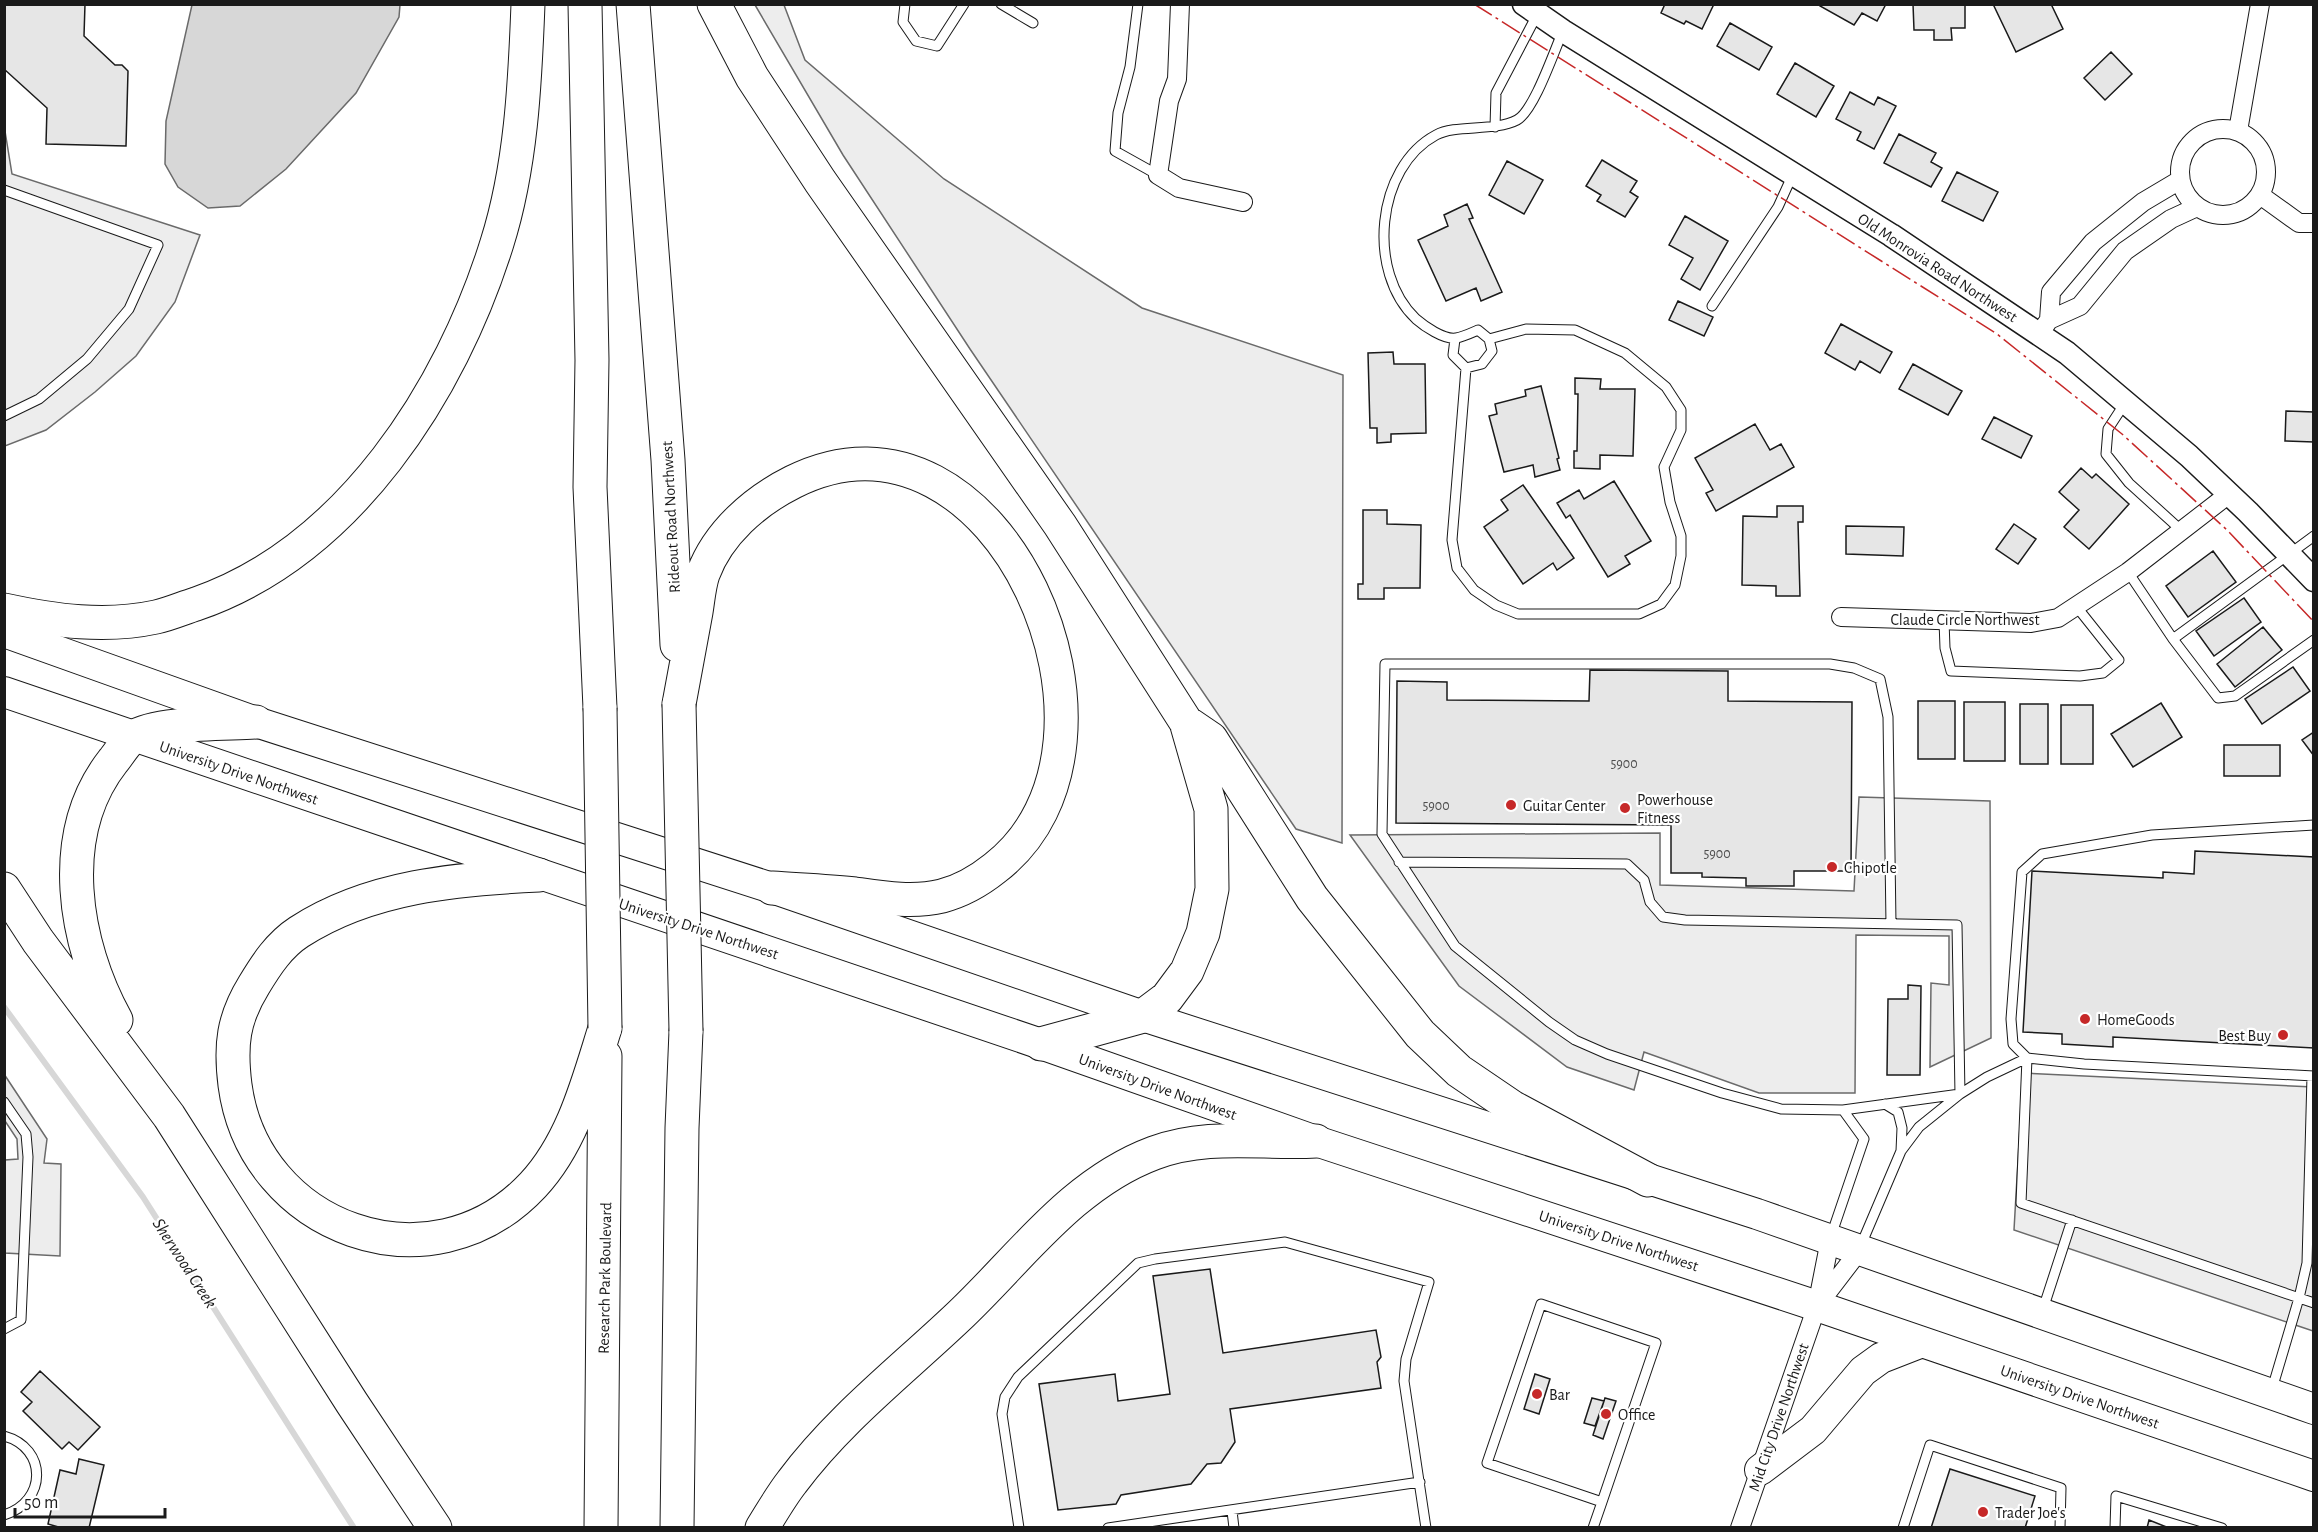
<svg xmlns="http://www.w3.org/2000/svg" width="2318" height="1532" viewBox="0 0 2318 1532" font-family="'Alegreya Sans',sans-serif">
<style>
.built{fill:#ededed;stroke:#6a6a6a;stroke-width:1.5}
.water{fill:#d7d7d7;stroke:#6a6a6a;stroke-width:1.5}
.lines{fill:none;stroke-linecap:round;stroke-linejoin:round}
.stream{stroke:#d7d7d7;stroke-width:6}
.building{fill:#e6e6e6;stroke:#1a1a1a;stroke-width:1.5}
.service-casing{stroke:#1a1a1a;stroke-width:11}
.minor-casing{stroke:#1a1a1a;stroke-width:20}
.tertiary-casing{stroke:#1a1a1a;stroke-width:25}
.trunk-casing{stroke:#1a1a1a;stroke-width:32}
.motorway-casing{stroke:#1a1a1a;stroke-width:35}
.service{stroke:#fff;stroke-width:9}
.minor{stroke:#fff;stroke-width:18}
.tertiary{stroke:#fff;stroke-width:22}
.trunk{stroke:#fff;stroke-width:30}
.motorway{stroke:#fff;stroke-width:33}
.motorway-bridge-casing{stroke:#1a1a1a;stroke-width:35;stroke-linecap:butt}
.motorway-bridge{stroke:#fff;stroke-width:33}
.power{stroke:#c62828;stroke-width:1.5;stroke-dasharray:21 4.5 3 4.5;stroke-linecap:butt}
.poi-dot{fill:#c62828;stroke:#fff;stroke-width:2}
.labels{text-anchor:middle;stroke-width:4.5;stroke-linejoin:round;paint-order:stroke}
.number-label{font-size:14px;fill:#4d4d4d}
.street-label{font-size:16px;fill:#1a1a1a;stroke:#fff}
.poi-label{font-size:16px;fill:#1a1a1a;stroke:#fff;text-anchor:start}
.water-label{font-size:18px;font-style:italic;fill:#1a1a1a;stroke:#fff}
</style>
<rect width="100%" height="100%" fill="#fff"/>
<!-- built -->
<path class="built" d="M755,5h29l21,55 139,119 198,129 201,67 -1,468 -46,-14 -326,-480 -127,-194z
M4,125l8,49 188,61 -25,67 -39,54 -41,36 -49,38 -41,16z
M1859,797l131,4 1,237 -61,29 1,-84 18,2v-49l-93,-1 -1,158h-96l-115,-41 -10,38 -67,-23 -108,-81 -109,-151 310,-2v52l194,6z
M2023,1073l290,14v244l-299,-101z
M4,1074l43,65 -3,24 17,1 -1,92 -55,-3v-93l13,-1 -1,-20 -12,-18z"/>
<!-- water -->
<path class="water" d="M192,5v-1l208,1 -1,12 -43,76 -70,76 -46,37 -32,2 -30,-21 -13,-23 1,-43z"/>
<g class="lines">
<!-- stream -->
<path class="stream" d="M4,1007l139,190 211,331"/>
</g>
<!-- building -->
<path class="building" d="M4,4h81l-1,32 31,29h7l6,6 -2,75 -80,-2 1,-36 -43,-39z
M1665,4h49l-12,25 -16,-8 -2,3 -23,-11z
M1821,4h65l-9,17 -15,-8 -8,12 -34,-19z
M1913,4h52v24h-14l1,12h-18v-10h-20z
M1993,4h58l12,25 -47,23z
M1730,23l42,24 -13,23 -42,-24z
M2111,52l21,22 -27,26 -21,-22z
M1795,63l39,23 -18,31 -39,-23z
M1850,92l24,13 4,-8 18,9 -22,43 -17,-9 4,-8 -25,-13z
M1899,134l37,19 -5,9 11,6 -11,19 -47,-24z
M1602,160l35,21 -7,11 8,5 -13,20 -28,-16 4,-6 -15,-9z
M1507,161l36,19 -19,34 -35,-19z
M1957,172l41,20 -15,29 -41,-20z
M1467,204l6,14 -4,1 33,73 -21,9 -5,-13 -30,13 -28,-61 30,-14 -4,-11z
M1685,216l43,25 -28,49 -19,-11 12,-21 -24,-13z
M1678,301l35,16 -9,19 -35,-16z
M1841,324l51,28 -12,21 -20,-12 -5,9 -30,-17z
M1393,352l1,12h31l1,69 -35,1v8l-14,1v-15h-7l-2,-75z
M1913,364l49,27 -14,24 -49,-26z
M1575,378l26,1 -1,10h35l-2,67 -33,-1v14l-26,-1v-17h3l1,-57h-3z
M1541,386l18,72 -2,1 3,11 -25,7 -2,-12 -29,7 -15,-56 8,-2 -2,-10 31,-8 -1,-6z
M2286,411l28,1v30l-29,-1z
M1994,417l38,19 -11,22 -39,-19z
M1755,424l15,26 11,-6 13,23 -78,44 -10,-18 7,-3 -18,-32z
M2081,468l11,10 4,-4 33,30 -40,45 -25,-22 15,-17 -20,-18z
M1614,481l37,60 -26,15 5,8 -22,13 -38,-62 -4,3 -9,-15 22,-13 5,9z
M1523,485l51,73 -17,12 -4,-7 -30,21 -39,-57 24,-17 -7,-10z
M1777,506h26v16h-5l2,74h-24v-10l-34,-1 1,-69 34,1z
M1363,510h24v14l34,1 -1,63h-36v11h-26v-15h5z
M2014,524l22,15 -18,25 -22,-15z
M1846,526l58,1 -1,29 -57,-2z
M2213,551l23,31 -48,35 -22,-31z
M2244,598l17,24 -47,34 -18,-25z
M2263,627l19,23 -47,37 -18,-23z
M2293,667l17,24 -48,33 -17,-25z
M1590,670l138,1v30l124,1 -1,169h-57v15h-48v-8l-44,-1v-4h-31v-48l-275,-2 1,-142 50,1v18l142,1z
M1918,701h37v58h-37z
M1964,702h41v59h-41z
M2161,703l21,34 -49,30 -22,-33z
M2020,704h28v60h-28z
M2061,705h32v59h-32z
M2314,732v24l-12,-16z
M2224,745h56v31h-56z
M2195,851l119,6v191l-201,-11v10l-51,-3v-10l-39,-2 9,-161 131,7v-6l31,2z
M1908,985l13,1 -1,89h-33l1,-76h20z
M1210,1269l13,84 153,-23 5,27 -4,5 4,26 -151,21 5,33 -14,21 -14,1 -16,20 -70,11 -5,9 -58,6 -19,-126 76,-10 3,27 52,-7 -17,-118z
M40,1371l60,56 -22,23 -9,-8 -7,7 -39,-38 9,-9 -11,-10z
M1535,1374l15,5 -11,35 -15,-5z
M1592,1398l12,3 -9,25 -11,-3z
M1605,1398l11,3 -13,38 -10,-4z
M79,1459l25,6 -15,63h-27l-14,-4 12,-54 16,4z
M1950,1469l85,27 -10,32h-94z
M2149,1520l20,8h-22z"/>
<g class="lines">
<!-- service casing -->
<g class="service-casing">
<path id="service" d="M905,4l-2,18 13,19 21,5 27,-42
M1001,4l32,19
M1138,4l-8,63 -12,46 -3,38 43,24
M1495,127l1,-34 42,-80
M4,190l154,55 -29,64 -42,50 -48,40 -35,17
M1712,306l66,-99 15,-33
M1455,339l-2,16 13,13 16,-4 10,-13 -3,-12 -11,-9c-7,3 -15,7 -22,8 -12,2 -32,-12 -40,-19 -50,-47 -40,-152 20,-184 20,-11 58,-3 81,-15 17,-9 37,-69 46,-89
M1466,368l-14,172 5,28 17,22 22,15 22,9h121l22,-10 14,-19 6,-29v-20l-11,-34 -6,-35 17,-37v-20l-15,-23 -41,-34 -50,-23 -49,-1 -37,10
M2125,403l-17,26 -2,25 23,29 53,48
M2128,572l45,67 45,59 17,-2 79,-56
M1944,621l1,27 6,23 129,5 23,-3 16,-13 -43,-54
M2173,639l141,-103
M2314,825l-162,10 -110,19 -20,18 -11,147 2,25 14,14 -6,145 293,100
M1399,862l228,2 17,16 6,22 13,15 22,3 272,5 3,169 -41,33 -18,24 -40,94
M4,1102l22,32 2,23 -7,163 -17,9
M1885,1104l13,8 4,16 -1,23
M1843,1110l117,-16 27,-17 40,-19 57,6 230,12
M1831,1236l33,-97 -21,-29 -62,-1 -59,-16 -115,-39 -32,-14 -26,-18 -94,-76 -73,-112 3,-170h445l24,4 26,11 8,38 3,207
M2043,1309l29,-89
M2272,1389l27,-91 8,-35 5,-187
M4,1436c44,12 43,66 0,79
M1232,1511l2,17
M1019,1528l-17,-114 3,-17 13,-20 120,-114 17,-4 130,-17 144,40 -23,77 -2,22 22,147
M1108,1528l312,-46
M1593,1528l9,-26 54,-159 -115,-39 -54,159 115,39
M1903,1528l27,-83 131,43 -1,40
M2115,1528l1,-32 106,32"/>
</g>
<!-- minor casing -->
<g class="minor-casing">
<path id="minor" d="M1180,4l-3,75 -8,22 -11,74 21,13 64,14
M2180 172a43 43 0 1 1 86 0a43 43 0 1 1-86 0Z
M2238,131l22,-127
M2260,195l39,28h15
M2049,320l2,-28 42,-50 50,-40 37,-22
M2039,334l10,-14 31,-14 45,-55 46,-32 26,-12
M1841,617l190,6 27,-5 70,-46 101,-78
M1820,1302l39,-51
M1740,1528l77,-222 13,-66"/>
</g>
<!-- tertiary casing -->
<g class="tertiary-casing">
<path id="tertiary" d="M1524,4l39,27 328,204 176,118 122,103 59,56 66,68"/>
</g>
<!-- trunk casing -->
<g class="trunk-casing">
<path id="trunk" d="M4,632l252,90 516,166 371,128 614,198 557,195
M4,692l1037,352 275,97 501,165 497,170
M1760,1470l53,-40 50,-59 18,-13 41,-16"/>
</g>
<!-- motorway casing -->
<g class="motorway-casing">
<path id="motorway" d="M585,4l7,356 -2,127 10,221
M633,4l35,456 9,185
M714,4l38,73 68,104 240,344 126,197 25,87 1,80 -9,44 -16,38 -20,27 -24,18 -102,28
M4,610c51,11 101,18 152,7 14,-3 27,-9 40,-13 153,-53 255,-213 301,-361 24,-76 28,-159 31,-239
M679,704c6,-31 11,-61 17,-92 2,-12 3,-26 7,-38 15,-41 52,-73 90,-92 205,-103 363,262 202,386 -15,12 -34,23 -53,28 -29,7 -59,2 -87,-2 -28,-3 -55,-4 -83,-6
M1186,722l25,17 101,159 108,136 39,37 53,36 136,73
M539,875c-82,4 -169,11 -240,57 -20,13 -33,33 -45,53 -21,34 -24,60 -19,100 19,144 196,209 298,100 40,-43 55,-103 72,-157
M4,889l34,52 131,175 183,287 83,125
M116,1020c-42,-76 -61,-185 -3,-259 6,-7 13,-20 21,-24 22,-15 94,-13 122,-15
M601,1528l4,-472
M677,1528l5,-400 4,-97
M762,1528c10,-16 19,-32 30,-46 46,-62 109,-111 165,-164 62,-58 114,-134 197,-165 54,-20 106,-9 162,-12"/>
</g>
<!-- service -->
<use href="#service" class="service"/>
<!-- minor -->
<use href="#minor" class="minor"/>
<!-- tertiary -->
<use href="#tertiary" class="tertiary"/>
<!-- trunk -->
<use href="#trunk" class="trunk"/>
<!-- motorway -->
<use href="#motorway" class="motorway"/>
<!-- motorway-bridge casing -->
<g class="motorway-bridge-casing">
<path id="motorway-bridge" d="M679,704l7,327
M600,708l5,320"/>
</g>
<!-- motorway-bridge -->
<use href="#motorway-bridge" class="motorway-bridge"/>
<!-- power -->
<path class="power" d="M1474,4l523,330 125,100 105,96 87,92"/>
</g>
<!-- markers -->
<g class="poi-dot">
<circle cx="1511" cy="805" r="6"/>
<circle cx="1625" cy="808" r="6"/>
<circle cx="1832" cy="867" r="6"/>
<circle cx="2085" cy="1019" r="6"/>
<circle cx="2283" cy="1035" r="6"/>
<circle cx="1537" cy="1394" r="6"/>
<circle cx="1606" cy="1414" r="6"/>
<circle cx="1983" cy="1512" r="6"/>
</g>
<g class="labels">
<!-- number labels -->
<g class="number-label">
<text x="1624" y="768">5900</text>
<text x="1436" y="810">5900</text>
<text x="1717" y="858">5900</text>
</g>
<!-- street labels -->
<g class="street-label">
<text transform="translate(1938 267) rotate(33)" y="6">Old Monrovia Road Northwest</text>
<text transform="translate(670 517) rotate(-93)" y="6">Rideout Road Northwest</text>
<text x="1965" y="625">Claude Circle Northwest</text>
<text transform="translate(239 772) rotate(19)" y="6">University Drive Northwest</text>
<text transform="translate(699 928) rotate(18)" y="6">University Drive Northwest</text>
<text transform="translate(1158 1086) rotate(20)" y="6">University Drive Northwest</text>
<text transform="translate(1619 1240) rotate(18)" y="6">University Drive Northwest</text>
<text transform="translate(604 1278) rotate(-89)" y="6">Research Park Boulevard</text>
<text transform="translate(2080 1396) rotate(19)" y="6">University Drive Northwest</text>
<text transform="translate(1778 1417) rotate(-71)" y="6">Mid City Drive Northwest</text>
</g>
<!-- poi labels -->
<g class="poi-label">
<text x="1637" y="805">Powerhouse<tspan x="1637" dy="18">Fitness</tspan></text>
<text x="1523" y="811">Guitar Center</text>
<text x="1844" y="873">Chipotle</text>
<text x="2097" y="1025">HomeGoods</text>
<text x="2271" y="1041" text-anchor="end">Best Buy</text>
<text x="1549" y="1400">Bar</text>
<text x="1618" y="1420">Office</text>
<text x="1995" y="1518">Trader Joe's</text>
</g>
<!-- water labels -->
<g class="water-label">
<text transform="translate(185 1263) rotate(57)" y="6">Sherwood Creek</text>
</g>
</g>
<!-- border -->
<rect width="2318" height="1532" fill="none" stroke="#1a1a1a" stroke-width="12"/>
<!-- scale -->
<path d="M15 1508v9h150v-9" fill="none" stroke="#1a1a1a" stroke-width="3"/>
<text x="24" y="1508" font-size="18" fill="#1a1a1a" stroke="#ffffff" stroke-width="4.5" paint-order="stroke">50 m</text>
</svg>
